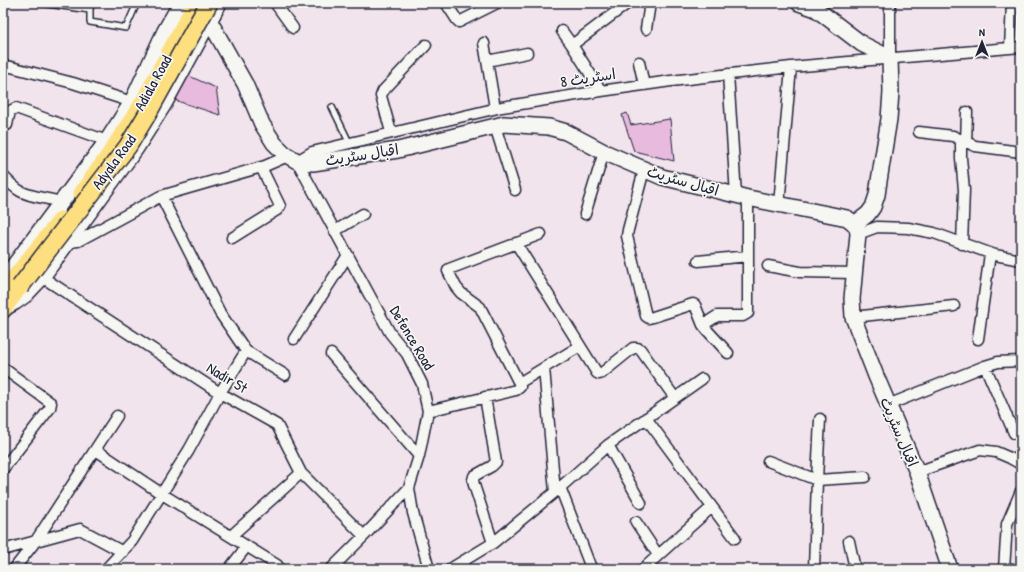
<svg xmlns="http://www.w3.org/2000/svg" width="1024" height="572" viewBox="0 0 1024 572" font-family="'Patrick Hand','Playpen Sans Arabic',sans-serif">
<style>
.building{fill:#e8bade;stroke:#22223b}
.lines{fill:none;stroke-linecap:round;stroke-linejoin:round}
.lane-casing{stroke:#22223b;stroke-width:8}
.street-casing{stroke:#22223b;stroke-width:13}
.secondary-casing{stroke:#22223b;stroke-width:18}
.primary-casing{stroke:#22223b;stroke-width:20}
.lane{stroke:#f6f6f2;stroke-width:5}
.street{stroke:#f6f6f2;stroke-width:10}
.secondary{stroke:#f6f6f2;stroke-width:15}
.primary{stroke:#fedf80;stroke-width:17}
.primary-bridge-casing{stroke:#22223b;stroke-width:20;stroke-linecap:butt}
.primary-bridge{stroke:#fedf80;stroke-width:17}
.labels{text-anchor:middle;stroke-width:3.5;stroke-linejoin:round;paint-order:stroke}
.street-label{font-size:15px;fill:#22223b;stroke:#f6f6f2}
</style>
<rect width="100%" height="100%" fill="#f2e4ec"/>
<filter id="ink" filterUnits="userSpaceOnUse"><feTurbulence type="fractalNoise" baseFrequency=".025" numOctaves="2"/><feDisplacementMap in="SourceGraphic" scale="8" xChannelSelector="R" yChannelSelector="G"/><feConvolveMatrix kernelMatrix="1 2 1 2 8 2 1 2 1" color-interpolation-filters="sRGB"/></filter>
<g filter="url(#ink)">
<!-- building -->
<path class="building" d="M187,75l29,13 4,27 -49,-16z
M627,113l4,12 39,-6 4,42 -40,-10 -12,-36z"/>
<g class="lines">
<!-- lane casing -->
<g class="lane-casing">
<path id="lane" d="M40,3l50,7v12l36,6 11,-25
M90,10l1,-7
M332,107l17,35"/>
</g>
<!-- street casing -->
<g class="street-casing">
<path id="street" d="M275,3l18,25
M446,3l11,17 2,2 38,-19
M890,3v55
M646,29l4,-26
M562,31l10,14 29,46
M484,43l11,65
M572,45l56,-42
M1010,48l2,-45
M487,61l40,-8
M639,62l5,23
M3,66l8,1 62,16 59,19
M728,74l8,121
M3,126l4,-1 3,-14 6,-3 91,33
M495,126l20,64
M391,132l-10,-36 2,-5 43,-46
M919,132l34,4 22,10 46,6
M961,141v17l3,32 -2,54
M966,143l1,-31
M644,170l-16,60 -1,6 19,80 3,2 4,-1 40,-13 2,1 8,20
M3,176c5,5 10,11 17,15 10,6 26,7 38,10l3,2
M161,196l104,-30 23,-10
M779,205l12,-138
M585,214l19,-62
M335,231l28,-17
M858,234l19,-7 31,1 26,5 61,22 26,5
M232,238l45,-28 3,-4 -19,-39
M68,242l10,-1 83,-45 59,117 26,38 39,24
M516,243l81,130 2,1 3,-1 31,-25h4l3,1 35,49
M698,261l50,-5
M768,266l32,6 54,1
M42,277l178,116 57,32 24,48 63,63
M853,317l101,-11
M294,339l54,-84
M978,339l12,-85
M728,353l-21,-23 -4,-5 14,-9h26l5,-3v-115
M331,354l88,102
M985,366l29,67
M3,368l48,35 -1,5 -47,61
M544,368l11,124
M519,383l61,-37
M485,397l11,65 -4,4 -18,10 -1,4 1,5 19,58
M888,405l97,-39 13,-4 23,-1
M428,411l88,-21 4,-3 -1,-4 -39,-76 -19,-14 -5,-6 -8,-16 1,-2 92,-35
M646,418l89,120
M608,445l33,58
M96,450l66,44 115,71 3,4
M768,461l49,19 48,-3
M917,472l63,-22 16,2 14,6 11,6
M560,487l31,81
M636,522l22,33
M231,536l70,-63
M849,541l6,28
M3,550l77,-21 43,23
M14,569l21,-27 82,-126
M106,569l26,-28 57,-91 31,-57 26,-42
M229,569l18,-23
M331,569l33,-33 45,-48
M429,569l-16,-56 -4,-25 10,-32 9,-45 -6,-27 -15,-30 -17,-21 -93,-172 15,-9 190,-45 99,-16 70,-10 120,-14 230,-20
M450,569l43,-26 62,-51 53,-47 94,-66
M643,569l69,-62
M814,569l3,-89 3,-61
M1004,569l3,-45 14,-33"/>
</g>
<!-- secondary casing -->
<g class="secondary-casing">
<path id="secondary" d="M799,3l17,6 46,35 28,14 1,34 -2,27 -10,62 -2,14 -4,12 -5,7 -13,10
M198,4l11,16 36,64 17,40 12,19 11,11 12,7 16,2 85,-13 106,-26 45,3 17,5 38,20 58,25 86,21 99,20c6,4 11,8 11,16l-6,65 1,18 23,59 41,96 33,97
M4,279l103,-138 25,-39 33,-71 16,-28
M4,308l11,-6 10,-7 17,-18 94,-129 28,-44 55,-101"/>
</g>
<!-- primary casing -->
<g class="primary-casing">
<path id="primary" d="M82,193l26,-36 35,-54 53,-100
M3,294l9,-13 49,-61
M3,309l16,-22"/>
</g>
<!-- lane -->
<use href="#lane" class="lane"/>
<!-- street -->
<use href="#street" class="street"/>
<!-- secondary -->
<use href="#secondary" class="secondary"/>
<!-- primary -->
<use href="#primary" class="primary"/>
<!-- primary-bridge casing -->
<g class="primary-bridge-casing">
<path id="primary-bridge" d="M20,287l25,-33 83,-108 20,-33 61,-110"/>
</g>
<!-- primary-bridge -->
<use href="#primary-bridge" class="primary-bridge"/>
</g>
</g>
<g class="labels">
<!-- street labels -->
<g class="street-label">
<text transform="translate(588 78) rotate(-9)" y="5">اسٹریٹ 8</text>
<text transform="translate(153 83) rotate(-61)" y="5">Adiala Road</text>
<text transform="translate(362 155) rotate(-9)" y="5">اقبال سٹریٹ</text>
<text transform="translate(114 162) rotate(-54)" y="5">Adyala Road</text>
<text transform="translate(683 181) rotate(16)" y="5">اقبال سٹریٹ</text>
<text transform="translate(412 338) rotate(59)" y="5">Defence Road</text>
<text transform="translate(227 378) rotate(31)" y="5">Nadir St</text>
<text transform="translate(899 432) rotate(67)" y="5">اقبال سٹریٹ</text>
</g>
</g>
<!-- margin -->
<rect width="1024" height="572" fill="none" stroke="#f6f6f2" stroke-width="16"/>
<rect x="8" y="8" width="1008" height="556" fill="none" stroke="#22223b" stroke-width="1.5" filter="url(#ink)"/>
<!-- north arrow -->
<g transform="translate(982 42)" stroke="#f6f6f2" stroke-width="3" paint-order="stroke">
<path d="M0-3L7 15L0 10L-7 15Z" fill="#22223b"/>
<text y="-6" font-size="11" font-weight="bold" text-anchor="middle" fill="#22223b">N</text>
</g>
</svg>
